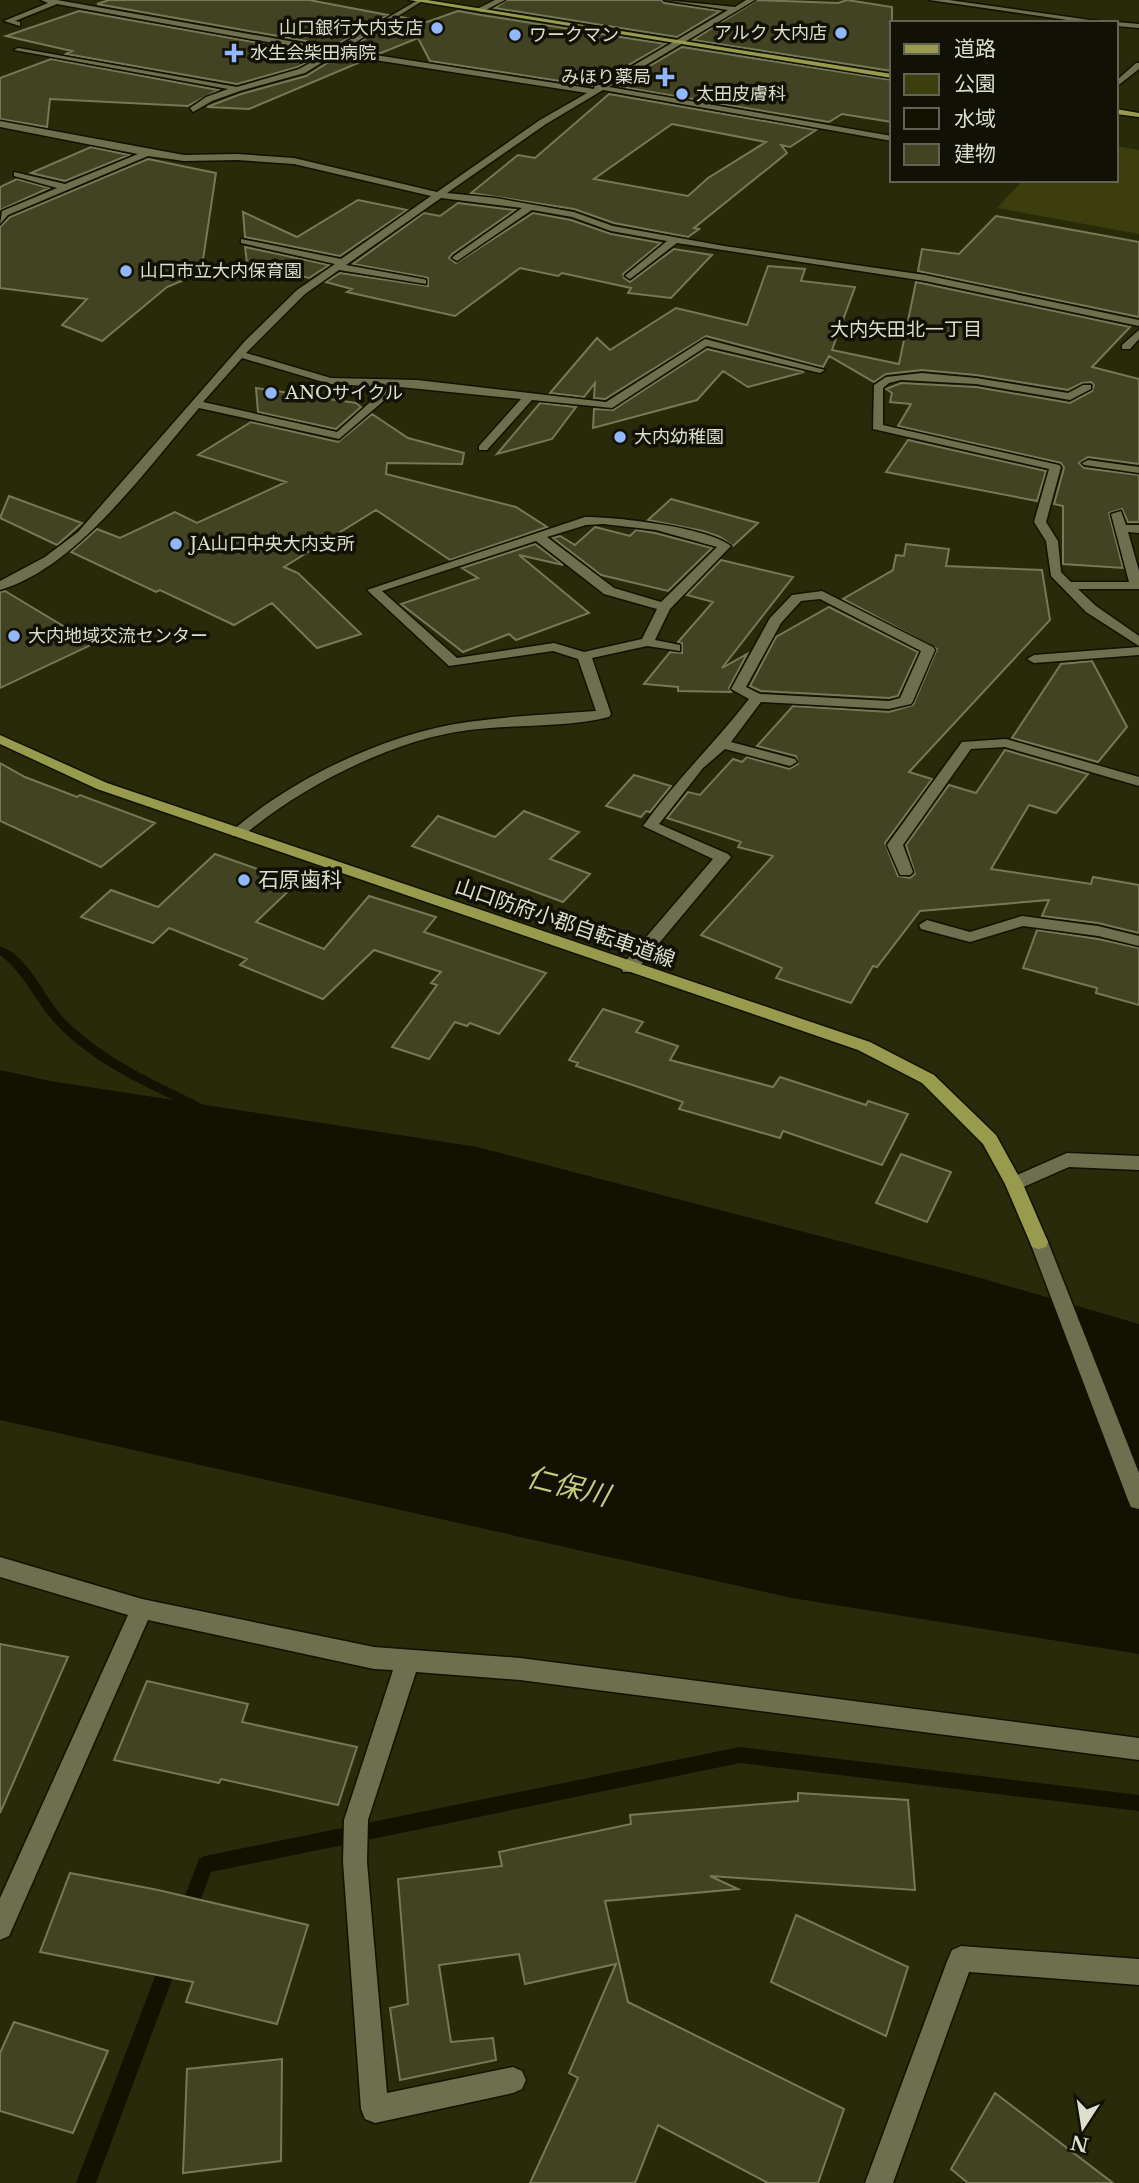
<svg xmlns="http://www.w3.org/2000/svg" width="1139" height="2183" viewBox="0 0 1139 2183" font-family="'Libre Baskerville','Noto Sans JP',serif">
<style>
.green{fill:#3d3e0d}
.water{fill:#121200}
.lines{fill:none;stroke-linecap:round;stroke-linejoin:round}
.stream{fill:#121200;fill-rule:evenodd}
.building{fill:#414323;stroke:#767957;stroke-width:2;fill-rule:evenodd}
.minor-casing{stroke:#111200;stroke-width:3}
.major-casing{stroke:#111200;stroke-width:3}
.minor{fill:#6d6f4e;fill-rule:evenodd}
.major{fill:#989b4d;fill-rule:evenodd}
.poi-dot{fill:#90b8fd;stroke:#111105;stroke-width:2.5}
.labels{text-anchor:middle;stroke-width:7;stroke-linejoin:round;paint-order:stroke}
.far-poi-label{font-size:18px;fill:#dddfcd;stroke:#111105;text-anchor:start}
.far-neighbourhood-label{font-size:19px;fill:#dddfcd;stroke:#111105}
.poi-label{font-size:21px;fill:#dddfcd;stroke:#111105;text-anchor:start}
.street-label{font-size:21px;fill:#dddfcd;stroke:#111105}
.near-water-label{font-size:28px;font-style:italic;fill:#c7cc7d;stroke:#111105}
</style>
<rect width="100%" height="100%" fill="#282a0a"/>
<!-- green -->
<path class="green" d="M1116,146l23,4v84l-142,-26 26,-28h93z"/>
<!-- water -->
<path class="water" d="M0,1070l50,11 427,66 500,130 162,47v330l-347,-56 -792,-178z"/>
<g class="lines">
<!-- stream -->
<path class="stream" d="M0,946c25,9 39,39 54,60 7,10 16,19 26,27 37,32 83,51 126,73l2,3 -2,3h-8c-50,-25 -105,-47 -143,-89 -20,-22 -31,-50 -55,-68z
M740,1747l399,48v16l-399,-48 -529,109 -18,48 -6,3 -6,-3 -3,-6 21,-55 6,-3z
M170,1952l6,3 3,6 -83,222h-20l85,-222 3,-6z"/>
</g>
<!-- building -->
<path class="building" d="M109,0h200l79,15 -54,31 -237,-42z
M507,0h154l3,3 56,8 -43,26 -182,-29z
M757,0l81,3 9,-3 45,7v64l-199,-31z
M79,11l241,43 -22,13 -61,17 -171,-30 6,-3 -66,-15z
M458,11l23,4 184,29 -73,42 -162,-25 -12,-23 -37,15 -31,-5 51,-31 26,5z
M682,47l210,33v42l-50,-8 -13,8 -213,-36z
M337,57l26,4 -114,48 -42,-2 34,-13 65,-18z
M51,59l167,31 -30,16 -138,-7 -3,28 -47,-8v-41z
M609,94l207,36 -26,17 -9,-2 6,8 -93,75 5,1 -11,8 -74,-14 -40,-14 -103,-16 47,-38 17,3zM672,124l94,18 -58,36 -20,18 -94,-17z
M91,147l38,8 -64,26 -34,-8z
M148,159l68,14 -15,100 -34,14 -65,54 -40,-16 25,-26 -87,-11v-61l10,-10z
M17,179l32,9 -49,22v-23z
M358,200l49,10 -67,46 -95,-19 -2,-25 54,25z
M458,203l57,7 -63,44 -3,4 7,5 77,-50 38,7 40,14 50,9 -38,31 1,4 6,4 44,-33 38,6 -41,43 -43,-5 3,-5 -69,-15 -4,3 -38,-8 -65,48 -108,-24 5,-3 -26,-7 14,-9 88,13v-8l-4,-1 -71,-13 71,-51 16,3z
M996,216l143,26v75l-221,-46 4,-22 37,5z
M245,247l84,18 -20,13 -62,-15z
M768,266l37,3 -4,12 54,6 -23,63 67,14 17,-82 214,45 -38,40 47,12v85l-51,-7 -9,6 5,5 55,7v47h-11l-6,-13 -13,4 14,55 -60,-4v-58l-9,-2 10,-36 -3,-5 -163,-37 13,-22 -21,-2 2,-9 -6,-4 15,-6 75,4 94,16 22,-12 2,-6 -3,-3 -9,1 -14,7 -92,-15 -54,-5 -36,4 -12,8 -45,-26 -6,11 -117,-31 -101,63 -11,-1 1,-15 -11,14 -34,-4 47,-55 13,12 66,-42 71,17z
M707,349l97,23 -56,15 -25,-16 -26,29 -104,28 1,-19 19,1z
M256,388l100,15 5,4 -25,22 -78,-17z
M540,403l36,4 -24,32 -55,15z
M372,414l36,24 56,15 -2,11 -75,-1 -1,11 130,33 31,20 -97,33 -74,-50 -92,57 14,6 63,61 -44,14 -45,-45 -38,22 -74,-35 -4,2 -85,-40 26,-23 23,9 55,-26 22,11 89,-41 -88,-27 53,-33 87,20z
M908,440l138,31 -9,30 -151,-29z
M9,496l73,27 -25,22 -57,-27z
M671,499l87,24 -25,23 -13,-9 -17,-6 -55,-11z
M595,527l35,9 6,-6 19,3 57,15 -44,43 -67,-16 -48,-37 7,-2 15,9z
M535,544l28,21 -44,-10 70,58 -73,27 -7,-6 -46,18 -62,-48 77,-26 -16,-10z
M906,544l43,5 -3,17 96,4 8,50 -141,152 23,7 -47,64 13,33 12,2 5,-4 -9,-29 43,-60 27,8 29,-43 83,24 -32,39 -27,-8 -38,64 100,15 2,-7 46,8v48l-41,-10 -56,-7 7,-16 -129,11 -43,56 -4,-1 -22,37 -75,-25 6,-10 -81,-33 72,-79 -35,-9 3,-5 -74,-24 21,-26 12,3 33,-36 9,3 5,-5 42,12 9,-5 -2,-8 -39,-10 36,-40 96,6 24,-7 24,-56 -94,-50 50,-29 3,-15 8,1z
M721,560l72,17 -71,91 25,-14 -18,34 2,4 -53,-1v-4l-34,-3 26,-32 12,1v-10l-4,-1 35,-40 -26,-7z
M5,591l88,53 -93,44v-96z
M829,607l89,45 -20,44 -9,2 -128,-7 -11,-5 26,-49z
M1092,661l35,66 -29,35 -86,-24 49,-74z
M0,763l25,14 52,20 3,-2 75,28 -54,44 -101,-46z
M634,775l37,11 -21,26 -4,-1 -5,6 -35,-11z
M524,811l55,21 -29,27 40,15 -27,28 -151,-56 26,-30 57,21z
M215,854l82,29 -41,39 68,27 45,-53 67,21 -12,15 122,41 -47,61 -29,-11 -3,3 -12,-4 -26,37 -37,-12 45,-62 -6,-2 10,-11 -67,-22 -51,49 -83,-34 7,-6 -78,-31 -16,15 -72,-26 30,-27 47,17z
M1037,930l61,9 41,9v57l-43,-12 1,-5 -74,-20z
M603,1009l40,13 -7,10 42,14 -8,14 103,27 7,-10 86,28 2,-4 40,13 -26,51 -99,-34 -3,7 -101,-29 4,-7 -107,-36 2,-3 -9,-3z
M901,1154l50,18 -24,50 -51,-19z
M0,1644l68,13 -68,156z
M147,1681l101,23 -6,18 115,25 -19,58 -117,-26 -2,4 -105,-23z
M798,1793l110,7 7,90 -205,-14 28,13 -133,12 23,101 216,107 -26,74h-50l-110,-58 -23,58h-105l48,-105 -9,-5 47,-109 -91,20 -6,-30 -80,11 12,77 42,-4 3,22 -96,20 -10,-72 18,-4 -10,-125 104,-13 -3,-14 132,-28 -1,-9 168,-14z
M70,1873l88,17 150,35 -31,99 -91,-22 7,-20 -153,-30z
M796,1915l112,52 -22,69 -115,-54z
M14,2022l94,29 -35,82 -73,-22v-58z
M282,2059l-1,102 -98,12 4,-104z
M995,2093l118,90h-145l-17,-14z"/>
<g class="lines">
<!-- minor casing -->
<g class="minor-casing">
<path id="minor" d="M41,0h16l277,49 84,-49h6l-81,50 251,39 1,-4h5l128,-75 -64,-10 71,7 11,-7h9l-146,87 283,49v5l-289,-51 -57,34 -99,69 49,5 78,14 39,14 111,20 201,29 214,45v6l-214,-45 -248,-38 -47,36 -5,-3 2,-2 40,-33 -56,-10 -39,-14 -40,-7 -75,51 -5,-3 2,-2 68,-48 -81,-10 -95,67 77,14 3,1v4l-87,-14 -34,24 -59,59 85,25 86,2 189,22 99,-63 120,31 -5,3 -113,-27 -95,62 -80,-8 -45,50h-8v-4l42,-47 -121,-12 -61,52 -140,-31c-51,59 -122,160 -199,182v-9l45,-24 33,-25 167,-191 52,-51 38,-26 -94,-21v-4l100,20 90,-63 -137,-32 -57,-4 -53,1 -36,-5 -140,59 -8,9 2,-13 55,-23 -43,-12v-4l51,12 73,-30 -138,-27v-6l184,34 53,-1 57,4 143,34 103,-72 47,-27 -251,-39 -31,19 -65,18 -28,10 -19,11 -3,-4 16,-11 22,-8 -214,-39 4,-2 219,39 62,-18 29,-16 -271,-49 -42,17 5,1v4l-16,-5 44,-18zM242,358l88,26 57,3 -50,45 -134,-30z
M495,0h10l-23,12 -7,-2z
M929,0h20l162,23h-23z
M1116,22l23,2v4l-23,-2v-3h-3z
M1136,63h3v6l-23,18v-6z
M1139,330v9l-9,10h-8v-4z
M922,373l54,5 92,15 15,-8h8v4l-21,11 -94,-16 -75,-4 -12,3 -6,5v37l176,40 2,2 -15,55 12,19 3,31 10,10h58l-18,-68 10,-3 5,14h13v8l-11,-1 11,39v18h-61l18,17 43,30v10l-53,-34 -35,-36 -5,-35 -12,-19 15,-53 -176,-40 1,-44 12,-8z
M1088,460l51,7v6l-55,-8 -2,-2z
M585,517c32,0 122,10 146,29l-61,63 -15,31 25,5v6l-33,-5 -55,12 19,56 -2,3c-45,11 -94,7 -140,13 -75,9 -169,57 -226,106h-10l-3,-3 3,-3c60,-52 155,-97 235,-108 42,-6 85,-8 128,-11l-18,-52 -25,-8 -104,15 -82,-76zM603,524l53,6 61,17 -56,55 -47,-14 -67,-51 39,-12zM536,541l68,53 53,15 -15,30 -58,13 -30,-9 -97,15 -75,-67z
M822,591l111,56 2,3 -22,51 -2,3 -22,5 -128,-7 -30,40 64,17 2,3 -7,4 -65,-17 -22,19 -44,56 69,30 3,3 -96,115h-12l-2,-4 2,-4 90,-105 -70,-33c32,-45 72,-83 106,-127l-18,-10 39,-71 22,-23zM820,599l101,52 -21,47 -11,3 -129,-7 -14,-7 35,-64 20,-22z
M1139,647v8l-105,8 -7,-4 7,-4z
M1006,739l133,38v9l-134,-39 -34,2 -68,96 10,27 -3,3h-10l-13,-30 75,-103z
M1022,916l76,10 41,10v10l-41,-10 -75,-10 -53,16 -49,-13 -2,-4 8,-5 43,12z
M1067,1153l72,3v14l-70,-3 -55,24 -6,-2 -3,-5 3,-5z
M1039,1235l7,2 2,5 91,231v36l-8,-2 -3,-7 -98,-258 2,-5z
M0,1557l142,42 232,48 146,11 619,80v22l-619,-80 -104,-8 -48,148 -1,42 20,231 126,-26 9,4 4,9 -4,9 -9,4 -138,30 -10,-4 -4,-10 -18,-247 1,-42 49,-150 -19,-1 -226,-49 -139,316 -9,4v-42l128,-283 -128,-38z
M961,1946l178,13v26l-170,-13 -76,211h-28l83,-224 4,-9z"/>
</g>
<!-- major casing -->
<g class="major-casing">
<path id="major" d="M409,0h18l465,74v4z
M1116,109l23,4v4l-23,-3z
M0,735l107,48 763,259 64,33 62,60 27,49 25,58 -2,5 -7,2 -7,-2 -27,-63 -22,-40 -61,-61 -64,-33 -761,-261 -97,-45z"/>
</g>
<!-- minor -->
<use href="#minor" class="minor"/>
<!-- major -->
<use href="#major" class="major"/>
</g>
<!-- markers -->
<g class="poi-dot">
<circle cx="437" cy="28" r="7"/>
<circle cx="841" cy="33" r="7"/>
<circle cx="515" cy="35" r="7"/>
<path d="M230.5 42.5h7v7h7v7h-7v7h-7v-7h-7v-7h7z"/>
<path d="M661.5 66.5h7v7h7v7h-7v7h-7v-7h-7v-7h7z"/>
<circle cx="682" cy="94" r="7"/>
<circle cx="126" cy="271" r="7"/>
<circle cx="271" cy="393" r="7"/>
<circle cx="620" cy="437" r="7"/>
<circle cx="176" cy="544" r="7"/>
<circle cx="14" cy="636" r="7"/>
<circle cx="244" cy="880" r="7"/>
</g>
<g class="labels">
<!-- far-poi labels -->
<g class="far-poi-label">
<text x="423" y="34" text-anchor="end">山口銀行大内支店</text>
<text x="827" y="39" text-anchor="end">アルク 大内店</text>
<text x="529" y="41">ワークマン</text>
<text x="250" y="59">水生会柴田病院</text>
<text x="651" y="83" text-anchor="end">みほり薬局</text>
<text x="696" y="100">太田皮膚科</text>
<text x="140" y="277">山口市立大内保育園</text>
<text x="285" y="399">ANOサイクル</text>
<text x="634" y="443">大内幼稚園</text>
<text x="190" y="550">JA山口中央大内支所</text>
<text x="28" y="642">大内地域交流センター</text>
</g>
<!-- far-neighbourhood labels -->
<g class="far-neighbourhood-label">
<text x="906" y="336">大内矢田北一丁目</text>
</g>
<!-- poi labels -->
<g class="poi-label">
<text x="258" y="887">石原歯科</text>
</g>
<!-- street labels -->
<g class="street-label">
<text transform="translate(565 923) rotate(19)" y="7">山口防府小郡自転車道線</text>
</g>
<!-- near-water labels -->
<g class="near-water-label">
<text transform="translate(568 1486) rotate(14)" y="10">仁保川</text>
</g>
</g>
<!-- legend -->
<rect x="890" y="21" width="228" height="161" fill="#111105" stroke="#636355" stroke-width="2"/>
<rect x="904" y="44" width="35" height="10" fill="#989b4d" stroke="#636355" stroke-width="2"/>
<text x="954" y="56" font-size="21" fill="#dddfcd">道路</text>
<rect x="904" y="74" width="35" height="21" fill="#3d3e0d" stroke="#636355" stroke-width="2"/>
<text x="954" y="91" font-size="21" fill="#dddfcd">公園</text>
<rect x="904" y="108" width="35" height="21" fill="#121200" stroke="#636355" stroke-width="2"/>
<text x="954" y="126" font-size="21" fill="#dddfcd">水域</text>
<rect x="904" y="144" width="35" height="21" fill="#414323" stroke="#636355" stroke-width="2"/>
<text x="954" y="161" font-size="21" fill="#dddfcd">建物</text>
<!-- north arrow -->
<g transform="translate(1083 2127) rotate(192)" stroke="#111105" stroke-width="5" paint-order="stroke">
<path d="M0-5L12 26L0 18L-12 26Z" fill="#dddfcd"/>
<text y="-10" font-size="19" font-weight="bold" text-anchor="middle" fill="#dddfcd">N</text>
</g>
</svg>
